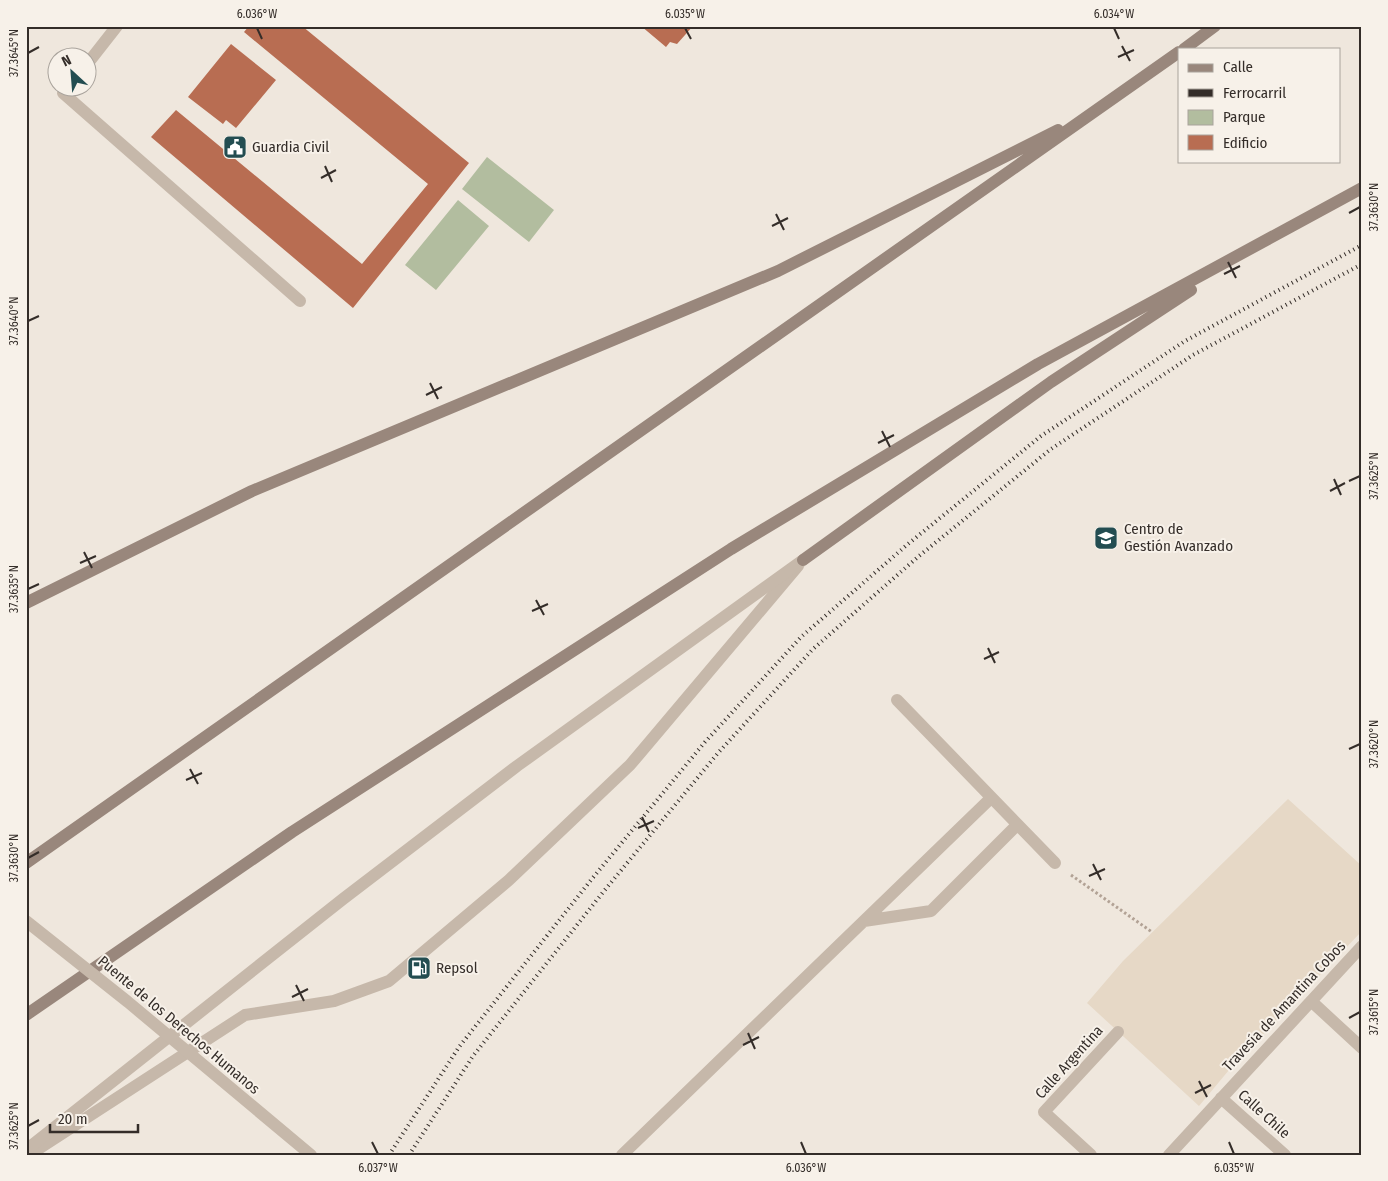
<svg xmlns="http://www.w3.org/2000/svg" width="1388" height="1181" viewBox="0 0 1388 1181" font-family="'Fira Sans Condensed',sans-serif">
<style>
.green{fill:#b2bd9f}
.plaza{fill:#e6d8c6}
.building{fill:#b86d52}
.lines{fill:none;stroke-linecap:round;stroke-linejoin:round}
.path{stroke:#b2a295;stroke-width:3;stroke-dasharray:2.5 2.5;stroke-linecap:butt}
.service{stroke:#c6b8aa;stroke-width:12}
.pedestrian{stroke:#c6b8aa;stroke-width:12}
.minor{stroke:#c6b8aa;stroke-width:12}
.secondary{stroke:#99877c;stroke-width:12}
.rail{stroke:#342d29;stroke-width:4;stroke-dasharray:1 4;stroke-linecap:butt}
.tertiary-bridge{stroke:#c6b8aa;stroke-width:12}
.ticks{fill:none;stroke:#342d29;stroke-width:2}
.labels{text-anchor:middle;stroke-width:4;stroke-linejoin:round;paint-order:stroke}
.poi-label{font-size:15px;fill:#342d29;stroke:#f7f1e9;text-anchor:start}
.street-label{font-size:15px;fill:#342d29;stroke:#f7f1e9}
.neatline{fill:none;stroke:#342d29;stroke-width:2}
.ticks-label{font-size:12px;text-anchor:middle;fill:#342d29}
</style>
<rect width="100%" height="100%" fill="#efe7dd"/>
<!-- green -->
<path class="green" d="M487,157l67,53 -25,32 -67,-53z
M458,200l31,26 -53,64 -31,-25z"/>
<!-- plaza -->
<path class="plaza" d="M1288,799l74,67v65l-133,139 -30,36 -112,-103 36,-42z"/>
<!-- building -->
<path class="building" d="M249,26h53l167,137 -116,145 -202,-171 25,-27 186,154 66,-80 -184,-152z
M641,26h52l-16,18 -7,-2 -4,5z
M231,44l45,36 -40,48 -10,-8 -3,4 -35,-27z"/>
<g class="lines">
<!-- path -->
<path class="path" d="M1071,875l81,57"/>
<!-- service -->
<path class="service" d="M88,63l29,-37
M68,88l-5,5 237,208
M29,1155l216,-140 89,-14 55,-20 120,-101 121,-115 168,-199"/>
<!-- pedestrian -->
<path class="pedestrian" d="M1311,1001l51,47
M1221,1098l64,57
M1169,1155l193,-209"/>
<!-- minor -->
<path class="minor" d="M897,700l158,163
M864,921l67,-10 86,-86
M26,1150l317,-251 174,-133 286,-206
M622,1155l369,-357
M1091,1155l-47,-43 74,-80"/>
<!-- secondary -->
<path class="secondary" d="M1184,49l31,-23
M803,560l248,-178 140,-92
M26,603l226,-112 526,-220 280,-141
M26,863l1153,-811
M26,1015l266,-183 439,-283 307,-185 324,-176"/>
<!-- rail -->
<path class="rail" d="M389,1155l70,-108 132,-167 114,-138 96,-105 107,-93 133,-108 144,-95 177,-96
M409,1155l64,-99 131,-165 114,-138 95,-104 106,-93 132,-107 142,-94 169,-91"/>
<!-- tertiary-bridge -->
<path class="tertiary-bridge" d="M26,921l102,81 183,153"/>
</g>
<!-- ticks -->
<path class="ticks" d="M257,28l5,11M685,28l6,11M1114,28l5,11M1122,46l8,15M28,53l11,-6M1118,57l16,-7M325,166l7,16M321,178l15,-8M1349,213l11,-6M776,214l8,16M772,226l16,-8M1228,262l8,16M1224,274l16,-8M28,321l11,-5M430,383l8,16M426,395l16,-8M882,431l8,16M878,443l16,-8M1334,479l7,16M1349,481l11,-5M1330,491l15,-8M84,552l8,16M80,563l16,-7M28,589l11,-5M536,600l8,15M532,611l16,-7M988,648l7,15M984,659l15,-7M1349,749l11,-5M190,769l8,15M186,780l16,-7M642,817l7,15M638,828l16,-7M28,858l11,-6M1093,864l8,16M1089,876l16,-7M296,985l8,16M292,997l16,-8M1349,1018l11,-6M748,1033l7,16M743,1045l16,-8M1199,1081l8,16M1195,1093l16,-8M28,1126l11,-6M372,1142l6,12M801,1142l5,12M1229,1142l5,12"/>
<!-- icons -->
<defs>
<g id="civic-square" transform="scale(1.25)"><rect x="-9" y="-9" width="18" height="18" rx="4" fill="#234d51" stroke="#f7f1e9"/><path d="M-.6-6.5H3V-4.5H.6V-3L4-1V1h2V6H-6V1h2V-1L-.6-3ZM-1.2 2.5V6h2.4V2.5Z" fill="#fff"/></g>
<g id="school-square" transform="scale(1.25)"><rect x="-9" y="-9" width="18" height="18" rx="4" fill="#234d51" stroke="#f7f1e9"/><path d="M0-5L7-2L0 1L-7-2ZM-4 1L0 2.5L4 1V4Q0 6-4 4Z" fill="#fff"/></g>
<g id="fuel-square" transform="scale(1.25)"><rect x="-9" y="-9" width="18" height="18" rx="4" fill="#234d51" stroke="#f7f1e9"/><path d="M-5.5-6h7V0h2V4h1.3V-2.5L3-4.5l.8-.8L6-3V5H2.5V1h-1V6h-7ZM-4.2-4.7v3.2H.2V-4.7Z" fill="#fff"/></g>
</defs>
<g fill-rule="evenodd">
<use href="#civic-square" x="235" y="147"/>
<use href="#school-square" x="1106" y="538"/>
<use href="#fuel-square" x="419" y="968"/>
</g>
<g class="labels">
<!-- poi labels -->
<g class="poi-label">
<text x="252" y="152">Guardia Civil</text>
<text x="1124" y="534">Centro de<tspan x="1124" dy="17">Gestión Avanzado</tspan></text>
<text x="436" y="973">Repsol</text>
</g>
<!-- street labels -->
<g class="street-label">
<text transform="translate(1284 1006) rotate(-47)" y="5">Travesía de Amantina Cobos</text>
<text transform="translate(179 1025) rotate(40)" y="5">Puente de los Derechos Humanos</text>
<text transform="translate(1069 1062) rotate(-48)" y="5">Calle Argentina</text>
<text transform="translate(1264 1114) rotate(42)" y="5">Calle Chile</text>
</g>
</g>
<!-- border -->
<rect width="1388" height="1181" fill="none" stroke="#f7f1e9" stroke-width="55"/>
<!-- legend -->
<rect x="1178" y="48" width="162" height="115" fill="#f7f1e9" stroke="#a9a39c"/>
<rect x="1188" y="64" width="25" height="8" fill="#99877c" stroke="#a9a39c"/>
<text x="1223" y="72" font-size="15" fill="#342d29">Calle</text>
<rect x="1188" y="89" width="25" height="8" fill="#342d29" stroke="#a9a39c"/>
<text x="1223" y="98" font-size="15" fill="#342d29">Ferrocarril</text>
<rect x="1188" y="110" width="25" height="15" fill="#b2bd9f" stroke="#a9a39c"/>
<text x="1223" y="122" font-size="15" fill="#342d29">Parque</text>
<rect x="1188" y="135" width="25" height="15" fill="#b86d52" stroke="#a9a39c"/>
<text x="1223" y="148" font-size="15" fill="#342d29">Edificio</text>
<!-- north arrow -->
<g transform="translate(72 72) rotate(334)"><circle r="24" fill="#f7f1e9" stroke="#a9a39c"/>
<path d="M0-4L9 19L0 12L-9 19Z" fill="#234d51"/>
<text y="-8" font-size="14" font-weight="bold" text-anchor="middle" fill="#342d29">N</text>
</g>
<!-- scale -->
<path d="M50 1124v8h88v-8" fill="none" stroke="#342d29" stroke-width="2.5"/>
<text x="58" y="1124" font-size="15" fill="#342d29" stroke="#f7f1e9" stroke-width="4" paint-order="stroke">20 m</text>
<rect x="28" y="28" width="1332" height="1126" class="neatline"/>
<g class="ticks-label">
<text x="257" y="18">6.036°W</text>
<text x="685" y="18">6.035°W</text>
<text x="1114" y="18">6.034°W</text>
<text transform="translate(14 53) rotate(-90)" y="4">37.3645°N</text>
<text transform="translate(1374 207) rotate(-90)" y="4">37.3630°N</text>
<text transform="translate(14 321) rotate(-90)" y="4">37.3640°N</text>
<text transform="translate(1374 476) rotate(-90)" y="4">37.3625°N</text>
<text transform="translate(14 589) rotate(-90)" y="4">37.3635°N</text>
<text transform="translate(1374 744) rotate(-90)" y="4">37.3620°N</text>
<text transform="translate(14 858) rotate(-90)" y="4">37.3630°N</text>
<text transform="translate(1374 1012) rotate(-90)" y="4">37.3615°N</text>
<text transform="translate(14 1126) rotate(-90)" y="4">37.3625°N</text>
<text x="378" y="1172">6.037°W</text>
<text x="806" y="1172">6.036°W</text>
<text x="1234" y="1172">6.035°W</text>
</g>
</svg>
